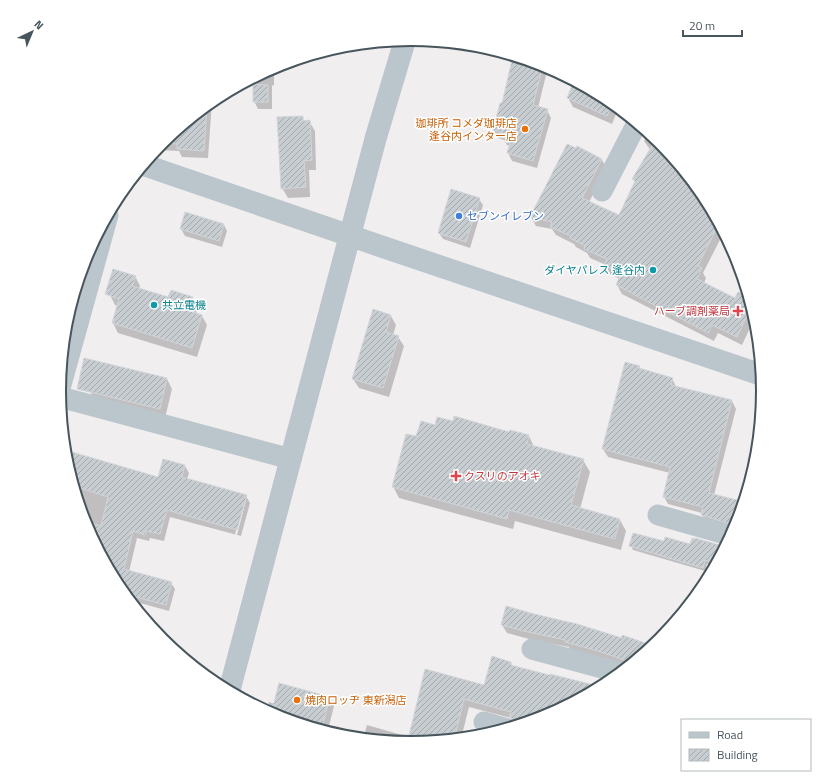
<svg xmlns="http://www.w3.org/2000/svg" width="823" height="783" viewBox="0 0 823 783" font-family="'Titillium Web','Noto Sans JP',sans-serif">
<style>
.shadow{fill:#0003;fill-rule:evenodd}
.building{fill:url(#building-hatch);stroke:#d2d6da}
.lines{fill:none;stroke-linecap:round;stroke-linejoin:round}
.minor{stroke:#bac6cb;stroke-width:21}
.tertiary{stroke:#bac6cb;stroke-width:22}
.food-dot{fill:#e8710a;stroke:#fff;stroke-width:1.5}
.shop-dot{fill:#3f7fe0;stroke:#fff;stroke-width:1.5}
.culture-dot{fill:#0f9aa8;stroke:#fff;stroke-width:1.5}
.health-dot{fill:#e0444e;stroke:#fff;stroke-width:1.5}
.labels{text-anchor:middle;stroke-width:3;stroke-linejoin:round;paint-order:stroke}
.food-label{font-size:11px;fill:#c56008;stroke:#fff;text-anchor:end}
.shop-label{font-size:11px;fill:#366cbe;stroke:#fff;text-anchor:start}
.culture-label{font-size:11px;fill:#0d838f;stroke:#fff;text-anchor:end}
.health-label{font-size:11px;fill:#be3a42;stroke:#fff;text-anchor:end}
.rim{fill:none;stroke:#47555c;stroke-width:2}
</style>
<defs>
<pattern id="building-hatch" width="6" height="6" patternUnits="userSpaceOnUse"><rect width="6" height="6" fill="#c8cdd1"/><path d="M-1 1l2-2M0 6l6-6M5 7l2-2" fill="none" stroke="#a4a9ad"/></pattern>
</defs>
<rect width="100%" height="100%" fill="#f1eeef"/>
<!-- shadow -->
<path class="shadow" d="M513,56l35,11 -10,41 9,2 4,8 -14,50 -25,-7 -4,-8 2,-7 -3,-1 -3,-5 -6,-2 -4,-8 9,-26z
M274,68v17l-2,1v23h-14l-4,-8v-23z
M575,81l33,18 18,15 -2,3 -8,-3 -4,10 -39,-17 -5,-9z
M212,101l-4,57 -26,-1 -3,-6 -23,-1 6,-8z
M302,117l3,5 4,-1 6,10 1,39h-7l1,27 -22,1 -6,-10z
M649,132l12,10 21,26 -3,5 12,7 14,16 19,36 -21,41 3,5 -2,5 31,17 15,-1 5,18 -13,28 -24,-12 -4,8 -92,-47 -5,-9 3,-6 -10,-5 -4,-9 -16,-7 -3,-5 -11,-6 -2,-3 -18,-9 -4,-6 -16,-3 -5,-9 71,-57 5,9 -18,33 30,14 17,-34 -2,-3 17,-28 -7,-10z
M479,199l4,6 -13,43 -27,-9 -4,-6z
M186,213l38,12 3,6 -5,16 -37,-11 -4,-7z
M135,276l5,10 -1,3 30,10 24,-1 5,9 -2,7 6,2 5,9 -10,32 -79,-24 -5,-10 5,-17 -3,-1 -5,-10z
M72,303l3,5 -4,14 -5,-1z
M391,316l5,9 -3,10 5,2 6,9 -15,51 -30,-9 -6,-9z
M639,367l1,3 32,8 4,9 56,14 4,8 -22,86 30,8 -9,28 -28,-9 -5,-7v-2l-34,-9 -4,-7 6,-24 -62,-16 -5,-8z
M167,379l5,10 -7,29 -70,-17 -5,-10z
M436,426l74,7 19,3 5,11 49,13 7,12 -10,37 40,11 6,11 -5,19 -106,-29 -2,8 -114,-31 -6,-12 24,-49z
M65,451l94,27 4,-17 22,5 4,7 -2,6 59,17 4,7 -9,33 -71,-19 -6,24 -14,-3 -1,3 -12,-3 -8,34 42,11 4,6 -6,22 -40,-11 -11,-13 2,-14 -11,-3 -23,-44 -20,-66zM244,500h2l-9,35 -2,-1z
M696,539l30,9 -10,18 -9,-2 -2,7 -72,-21 -2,-4 33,-4 27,4z
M502,625l120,14 1,-3 30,11 -25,20 -58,-17 -1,-3 -40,-8 -22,-6z
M511,663l2,4 37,10v-2l52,12 -56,30 -29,9 -6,-8 -42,-11 -8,32h1l-51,5 -48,-5 4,-14 42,12 17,-66 58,15z
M330,698l4,8 -6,24 32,9 -17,-2 -67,-20 -10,-5 3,-10 6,2z"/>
<!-- building -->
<path class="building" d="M513,56l30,9 -10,40 15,4 -15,52 -26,-8 4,-13 -9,-3 1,-4 -10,-3 7,-27h2z
M574,81l34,18 5,4 -6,13 -40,-18z
M253,84l15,1v17h-15z
M207,105l-3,46 -27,-2v-5l-16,-1z
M303,116v5l7,-1 2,40 -8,1 2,26 -25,2 -4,-72z
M656,139l20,22 -4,7 18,10 15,18 14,27 -21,43 4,2 -5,11 38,19 3,-6 12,5 2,8 -15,32 -25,-12 -4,8 -92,-48 5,-11 -17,-9 3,-6 -23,-10 1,-3 -15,-8 1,-2 -21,-9 2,-5 -22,-5 37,-73 9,4 1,-2 25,13 -20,39 37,17 16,-34 -3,-2z
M451,189l29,9 -14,44 -28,-9z
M185,212l39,12 -5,17 -39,-12z
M113,269l23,7 -4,10 36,11 3,-7 22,7 -4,14 13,4 -10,33 -80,-25 7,-24 -14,-5z
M373,309l18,6 -5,17 13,4 -16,52 -31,-9z
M84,358l83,20 -7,31 -83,-20z
M625,362l15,4 -1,2 34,10 -2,7 61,15 -23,93 36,9 -8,24 -36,-11 2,-8 -40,-10 7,-30 -68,-18z
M454,416l55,16 1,-2 19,5 -2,9 57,15 -13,46 49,14 -5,20 -106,-29 -2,9 -115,-32 14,-53 10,2 5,-15 14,4 2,-8 16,4z
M65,450l93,27 5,-18 22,6 -3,12 65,18 -10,35 -70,-20 -7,24 -14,-3 -1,4 -12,-4 -9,38 48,13 -6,23 -42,-11 -6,-7 -34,-66 17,5 7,-29 -34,-11 -8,-26z
M633,533l31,8 1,-4 25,7 2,-6 3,1v-1l31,9 -9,17 -12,-4 -2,8 -74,-22z
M506,606l28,8 43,10 45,14v-3l32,11 -21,17 -38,-13 -30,-8v-2l-41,-9 -23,-6z
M492,656l19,6v3l38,10 1,-1 52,13 -56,30 -20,6 -9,-2 -8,-4 2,-5 -47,-13 -10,41 -47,4 18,-75 59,16z
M279,683l51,14 -9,34 -45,-14 -5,-3z"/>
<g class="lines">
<!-- minor -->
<path class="minor" d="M602,191l35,-68
M59,392l49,-177
M60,397l231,62
M658,515l74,21
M532,649l89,24
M484,722l24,7"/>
<!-- tertiary -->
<path class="tertiary" d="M144,165l236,81 382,129
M229,692l147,-555 29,-97"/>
</g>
<!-- markers -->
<g class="food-dot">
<circle cx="525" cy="129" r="4"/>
<circle cx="297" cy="700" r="4"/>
</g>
<circle class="shop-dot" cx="459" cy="216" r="4"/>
<g class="culture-dot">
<circle cx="653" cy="270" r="4"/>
<circle cx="154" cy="305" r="4"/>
</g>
<g class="health-dot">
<path d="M736 305h4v4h4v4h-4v4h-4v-4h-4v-4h4z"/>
<path d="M454 470h4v4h4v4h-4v4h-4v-4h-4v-4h4z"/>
</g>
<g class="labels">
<!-- food labels -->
<g class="food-label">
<text x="517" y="127">珈琲所 コメダ珈琲店<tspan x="517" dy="13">逢谷内インター店</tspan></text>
<text x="305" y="704" text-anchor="start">焼肉ロッヂ 東新潟店</text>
</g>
<!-- shop labels -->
<g class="shop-label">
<text x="467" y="220">セブンイレブン</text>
</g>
<!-- culture labels -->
<g class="culture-label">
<text x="645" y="274">ダイヤパレス 逢谷内</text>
<text x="162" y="309" text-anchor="start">共立電機</text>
</g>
<!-- health labels -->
<g class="health-label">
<text x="730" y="315">ハーブ調剤薬局</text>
<text x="464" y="480" text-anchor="start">クスリのアオキ</text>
</g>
</g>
<!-- crop -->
<path d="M0 0H823V783H0ZM66 391a345 345 0 1 1 690 0a345 345 0 1 1-690 0Z" fill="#fff" fill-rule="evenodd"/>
<path class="rim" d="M66 391a345 345 0 1 1 690 0a345 345 0 1 1-690 0Z"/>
<!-- legend -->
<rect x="681" y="719" width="130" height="52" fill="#ffffff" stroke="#b5bbbe"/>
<rect x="689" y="732" width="20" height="6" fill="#bac6cb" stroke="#b5bbbe"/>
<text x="717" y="739" font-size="12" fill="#47555c">Road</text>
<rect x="689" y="749" width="20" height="12" fill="url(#building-hatch)" stroke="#b5bbbe"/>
<text x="717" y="759" font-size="12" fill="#47555c">Building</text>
<!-- north arrow -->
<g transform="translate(32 32) rotate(44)" stroke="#ffffff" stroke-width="3" paint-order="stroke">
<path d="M0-3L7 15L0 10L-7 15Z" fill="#47555c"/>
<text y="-6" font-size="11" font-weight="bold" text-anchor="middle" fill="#47555c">N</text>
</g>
<!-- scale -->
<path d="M683 30v6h59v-6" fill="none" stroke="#47555c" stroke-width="2"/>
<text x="689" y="30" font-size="12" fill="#47555c" stroke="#ffffff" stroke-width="3" paint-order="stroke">20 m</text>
</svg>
